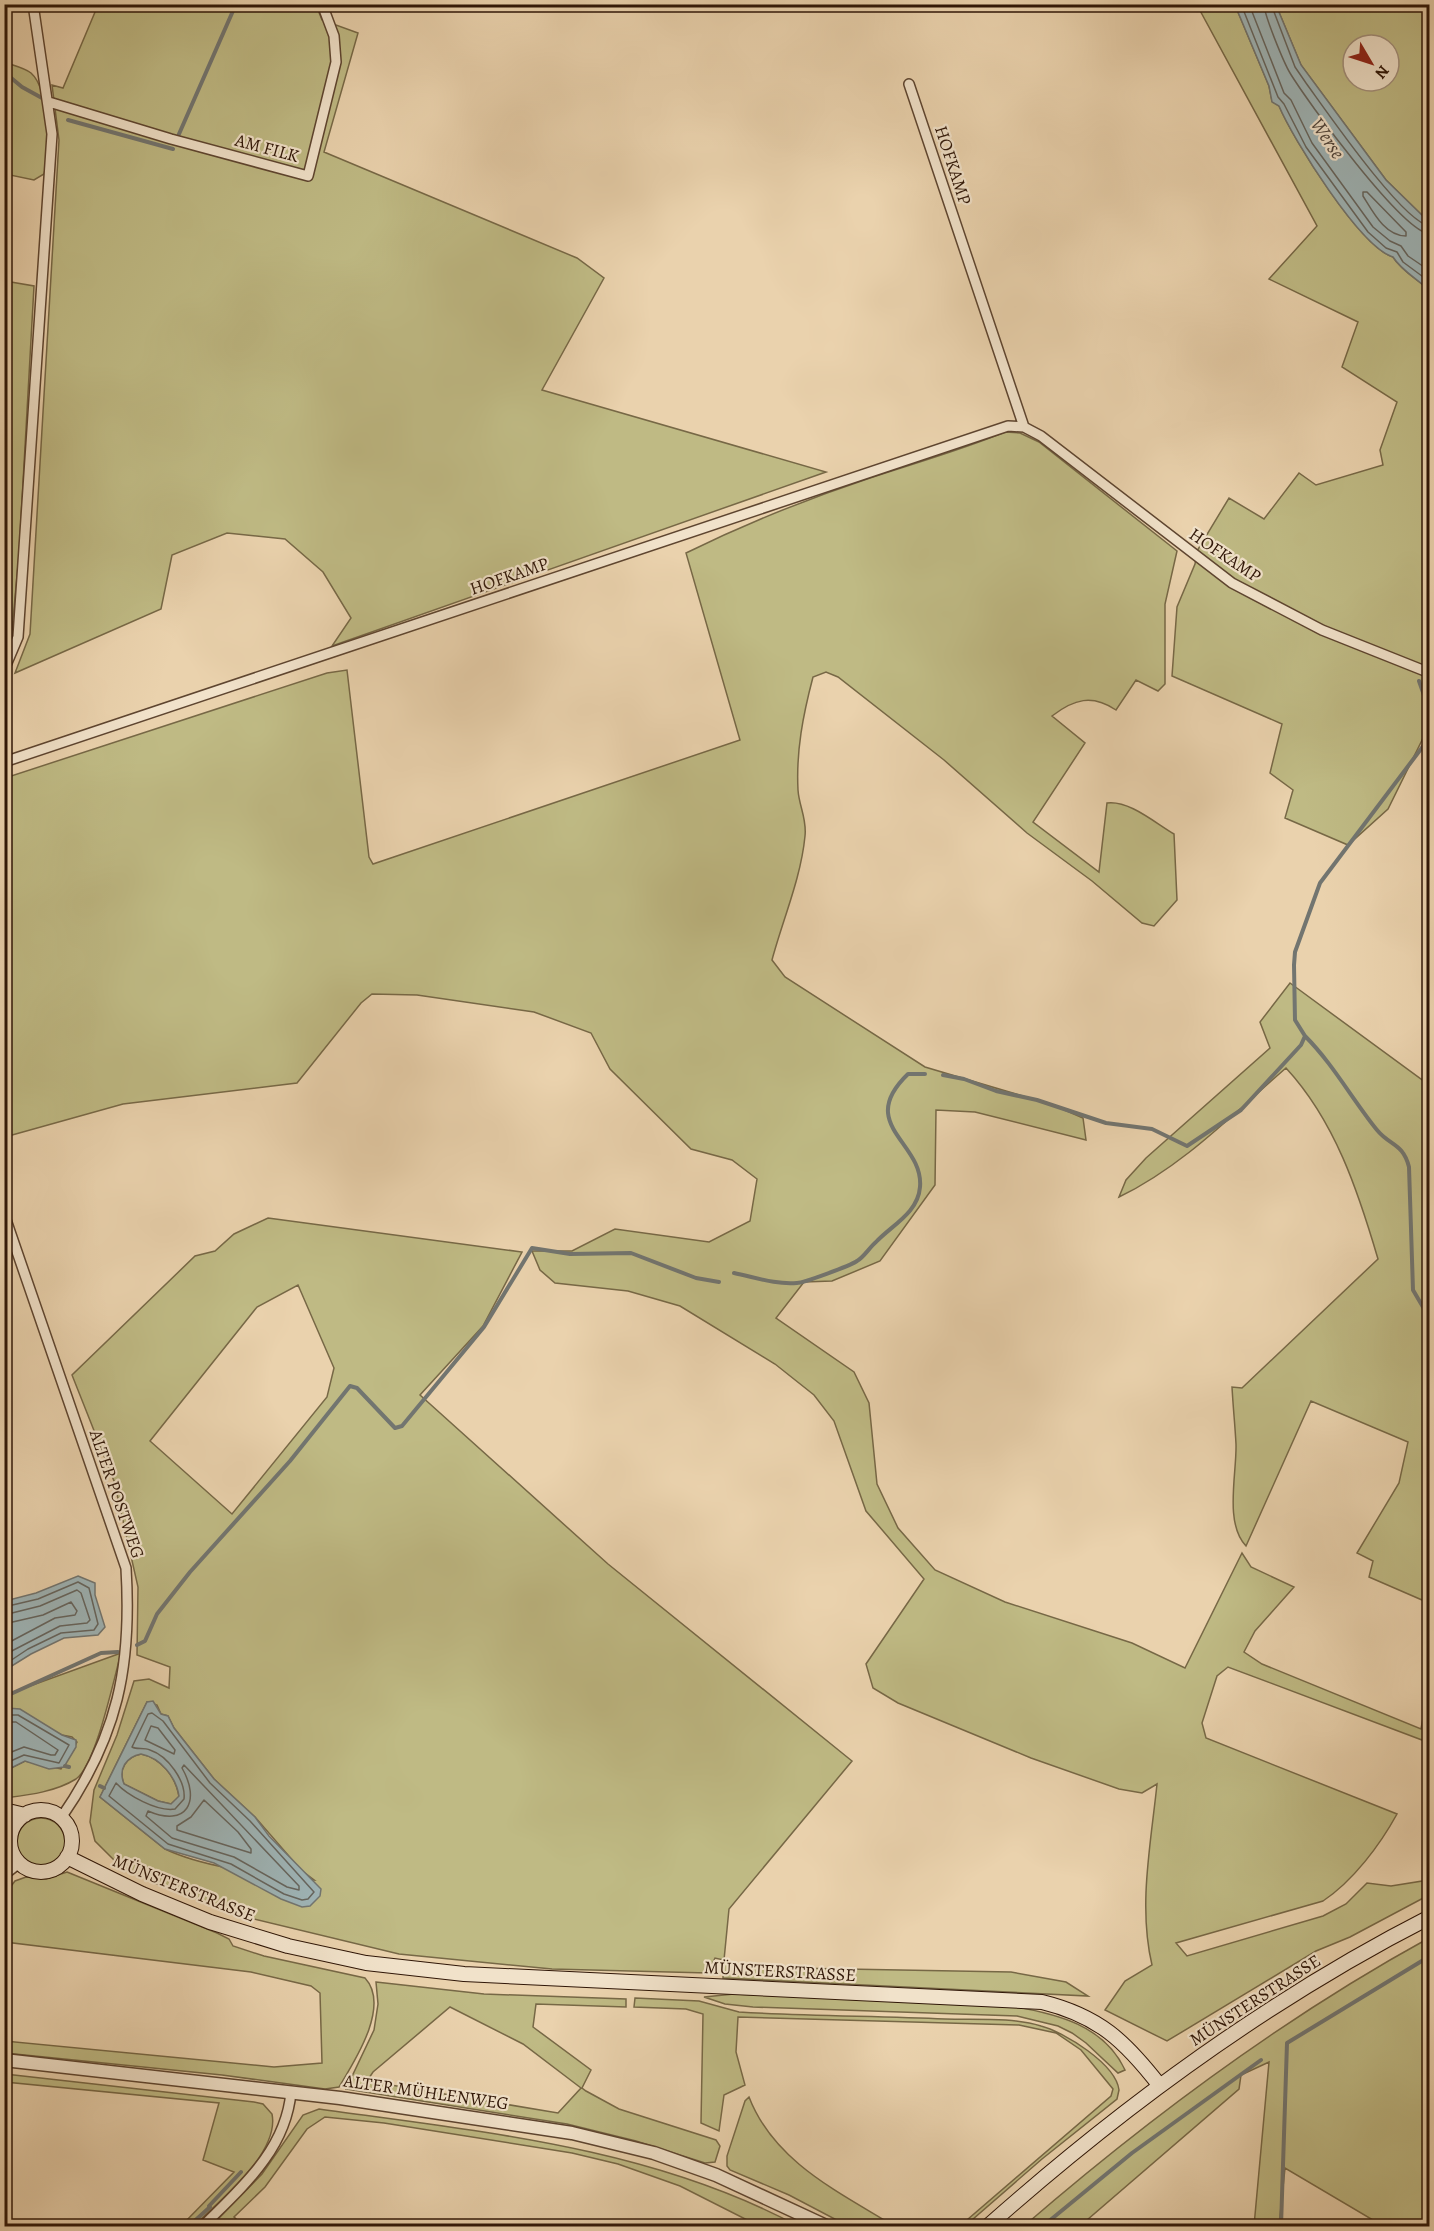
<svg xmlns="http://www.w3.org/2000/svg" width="1434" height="2231" viewBox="0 0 1434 2231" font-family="Alegreya,serif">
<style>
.green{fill:#bfba84;stroke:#776846;stroke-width:1.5;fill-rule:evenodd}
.water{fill:#9eb4b6;stroke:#727570;stroke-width:1.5;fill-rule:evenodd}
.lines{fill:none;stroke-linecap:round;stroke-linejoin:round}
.shore{stroke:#66655e;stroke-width:1.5}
.stream{stroke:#727570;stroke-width:4}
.minor-casing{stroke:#5e4530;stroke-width:12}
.tertiary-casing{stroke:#5e4530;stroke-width:15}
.secondary-casing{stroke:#2f1607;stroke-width:16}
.minor{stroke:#f1e2ca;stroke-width:9}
.tertiary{stroke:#f1e2ca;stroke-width:12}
.secondary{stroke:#f1e2ca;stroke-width:14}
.labels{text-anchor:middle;stroke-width:4.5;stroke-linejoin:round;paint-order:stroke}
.street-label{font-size:18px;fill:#2f1607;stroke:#f1e2ca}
.water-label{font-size:20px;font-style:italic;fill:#50453c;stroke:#f1e2ca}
</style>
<rect width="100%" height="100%" fill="#ead2ad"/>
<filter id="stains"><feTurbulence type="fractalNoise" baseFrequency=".00333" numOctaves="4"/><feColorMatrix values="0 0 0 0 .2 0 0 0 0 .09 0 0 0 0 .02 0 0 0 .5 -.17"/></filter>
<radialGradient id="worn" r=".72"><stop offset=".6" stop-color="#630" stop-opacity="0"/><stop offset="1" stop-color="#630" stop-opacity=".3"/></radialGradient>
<!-- green -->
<path class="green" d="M98,5h218l6,15 36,13 -34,119 253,106 27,20 -62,112 284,82 -494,174 19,-28 -28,-46 -38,-33 -58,-6 -55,22 -11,54 -146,64 15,-39 29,-494 -7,-55 11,3z
M1197,5h38l34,81 3,15 7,5c14,33 81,141 114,151 8,13 24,22 36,33v436l-41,83 -40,36 -63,-27 8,-28 -23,-17 12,-49 -110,-48 5,-69 18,-43 2,-13 32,-53 35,21 35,-46 17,12 67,-20 -3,-15 17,-48 -55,-35 16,-45 -89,-43 48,-53z
M1276,5h153v217l-43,-42 -85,-115zM1353,45h36v36h-36z
M4,62c8,3 21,6 27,11 18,16 20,79 13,101l-10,6 -29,-6z
M5,281l29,5 -15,268 -8,87 -6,20 3,-44 -4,-4z
M1005,432l15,1 19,9 138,109 -12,53v80l-7,7 -22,-11 -20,30c-24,-16 -42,-11 -64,6l33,27 -52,79 66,50 8,-69c22,-3 48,20 67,31l3,66 -23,26 -12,-3 -50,-42 -65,-48 -83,-73 -106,-83 -12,-5 -13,5c-10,38 -17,74 -15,113 1,16 9,29 7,46 -4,42 -22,83 -33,124l13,17 140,90 128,38 30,13 3,22 -111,-28 -39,-2 -1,75 -55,76 -48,20 -28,1 -28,36 78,54 15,31 8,81 21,44 37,42 70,32 127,41 53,25 57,-115 9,14 43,20 -39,44 -11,21 18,12 159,65 8,-43v44l-7,10 -194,-73 -11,9 -15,47 4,15 191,76c-17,31 -44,67 -74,87l-147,42 11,13 136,-40 23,-12 21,-21 24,3 38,-6v15l-79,42 -34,14 -149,90 -62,-31 20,-29 27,-16c-14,-59 -1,-122 5,-181l-15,9 -23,-4 -88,-31 -133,-55 -25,-15 -7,-24 58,-85 -58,-68 -32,-90 -20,-26 -39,-31 -95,-58 -52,-15 -73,-8 -15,-13 -8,-19h40l43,-22 94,13 41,-21 7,-42 -25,-19 -41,-11 -81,-80 -19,-36 -57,-21 -117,-17 -45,-1 -11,9 -64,80 -174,21 -118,33v-359l322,-105 20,-3 22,187 4,7 367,-124 -54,-187c59,-29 121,-54 184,-75 45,-15 91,-28 135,-46z
M1290,983l139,102v518l-60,-26 4,-16 -16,-8 42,-70 9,-41 -97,-41 -65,145c-22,-23 -9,-73 -10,-102 -1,-19 -3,-38 -4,-57l10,1 136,-129c-20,-68 -43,-138 -92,-191 -52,45 -104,99 -167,129l7,-17 20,-22 124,-110 -10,-26z
M268,1218l254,34 -39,74 -63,69 188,169 244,197 -123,148 -5,51 12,7 275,5 55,10 22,14 -365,-18 1,-18 -9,-2 -7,15 -156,-4 -153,-15 -149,-36 -91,-33 -40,-20 -24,-24 -5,-19 4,-32 23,-55 17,-54 15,-2 20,9 1,-21 -33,-12 1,-68 -24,-106 -42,-106 123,-119 20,-5 19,-17zM298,1285l36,83 -7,29 -95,117 -82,-73 107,-134zM147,1702l10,3 4,9 7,2 6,12 40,51 41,38 46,53 13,10c-46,-6 -107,-11 -149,-31l-65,-52z
M121,1653c-7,25 -25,112 -45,126 -21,13 -48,16 -71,19v-27l20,-10 36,8 16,-27 -5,-5 -10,-2 -55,-27 -2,2v-15z
M141,1754c20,4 35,23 38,43l-8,7 -13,-3 -34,-17c-6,-15 2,-27 17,-30z
M17 1842a24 24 0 1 1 48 0a24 24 0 1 1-48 0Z
M67,1872l150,61 12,6 4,7 31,10 101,22c26,28 -11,84 -26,109l-14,2 -103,-14 -217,-22v-12l269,26 48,-4 -2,-70 -9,-7 -60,-14 -246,-30v-48l10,-13 11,-4 20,2z
M1429,1938v288h-46l-98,-58 -6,58h-25l15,-164 -28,13 -2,14 -159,137h-56c126,-109 259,-208 405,-288z
M376,1982l108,12 142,5v8l-90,-3 -3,23 58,43 -9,18 4,3 33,18 97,31 4,6 -5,16 -10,1 -69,-22 -69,-17 -221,-35 28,-59 4,-26zM450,2007l73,37 58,44 -23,25 -191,-32 6,-9z
M734,1994l278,12c45,8 92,19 113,64l-7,3 -32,-30 -14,-10 -14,-7 -41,-10 -264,-9 -28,-3 -21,-7z
M635,1998l64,3 40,11c69,4 138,4 206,7 31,1 66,-2 96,7 23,6 75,38 78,64l-2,9 -75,60 -77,67h-5l151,-130 2,-7 -32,-39 -25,-17 -37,-8 -281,-8 -2,35 9,33 -21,10 -5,36 -18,-8 2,-109 -17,-5 -52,-2z
M5,2074l249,28 9,2 9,10c8,39 -53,87 -78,112h-13l53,-54 -31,-12 16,-57 -214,-21z
M749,2097c25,65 90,95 145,129h-46l-59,-31 -59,-25 -3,-4v-10l18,-55z
M319,2109c164,23 331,38 479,117h-39l-79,-40 -62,-22 -46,-11 -188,-30 -59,-6 -18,12 -42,58 -31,30 10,9h-33l51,-52 41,-59z"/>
<!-- water -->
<path class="water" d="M1235,5h41l25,60 85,115 43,42v68c-12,-11 -28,-20 -36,-33 -33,-10 -100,-118 -114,-151l-7,-4 -3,-16z
M78,1576l17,7v12l10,32 -7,8 -34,3 -33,16 -21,13 -5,15v-81l31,-8z
M153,1701l8,13 7,2 6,12 40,51 41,38 14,19 52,53 -1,7 -10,10 -8,1 -21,-8 -67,-36 -49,-14 -65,-52 47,-95zM141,1754c20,4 35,23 38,42l-8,8 -13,-3 -34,-17c-6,-15 2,-27 17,-30z
M7,1708l13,1 42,26 14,5v7l-12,20 -15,2 -24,-8 -20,10 -1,-61z"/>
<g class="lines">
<!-- shore -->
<path class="shore" d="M1241,4l37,93 6,7 22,43 62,85 18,16 11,4 6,10 27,20
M1249,4l35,89 7,7 21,43 61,84 17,14 11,5 7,10 22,15
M1264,4c0,11 20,59 26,69 17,28 112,159 140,161
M1271,4l24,63 11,16c19,26 97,140 124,143
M1363,192h4l39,40v4c-21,0 -33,-24 -43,-40z
M4,1607l34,-8 40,-17 11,6 9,36 -4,6 -33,3 -33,16 -24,16
M4,1615l36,-9 37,-16 4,3 9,27 -3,3 -27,3 -56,29
M4,1624l39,-9 28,-13 6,9 -2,4 -20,3 -51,27
M152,1713l11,8 47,62 40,38 64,71 -6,7 -6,1 -18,-6 -53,-30 -63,-20 -59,-48 7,-13c11,12 41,29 59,26l9,-10c2,-18 -16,-43 -34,-49 -6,-3 -13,0 -18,-3l16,-33z
M4,1715h14l51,30 -10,18 -35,-8 -20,9
M4,1722h12l42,28 -3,5h-4l-27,-8 -20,8
M151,1726l7,2 17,22 -1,4 -29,-14z
M184,1765l115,121v4l-12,-3 -53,-30 -62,-19 -26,-22 2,-5c39,17 53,-10 34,-43z
M204,1800l34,32 13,17v4l-74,-23v-4l14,-9z"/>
<!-- stream -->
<path class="stream" d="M4,72l18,15 20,11
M68,120l105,29
M179,134l57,-130
M1426,662l4,-14
M1419,681l11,31
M1305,1036c28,28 47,63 72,94 13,16 26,13 32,37l4,123 17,29
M943,1075l21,4 32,12 41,9 69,23 46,6 35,17 54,-36 60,-65 4,-9 -10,-16 -1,-55 1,-13 25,-69 110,-146
M734,1273c20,4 42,12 63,10 6,0 53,-17 60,-22 7,-4 12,-13 19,-19 16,-17 42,-29 44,-55 4,-45 -65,-62 -12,-113h17
M137,1645l8,-4 12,-27 33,-42 100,-111 60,-75 7,2 38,40 7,-2 82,-99 48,-79 38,6 61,-1 65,25 23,4
M4,1697l97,-44 17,-1
M65,1766l4,1
M100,1786l4,2
M209,2206l32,-34
M189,2226l21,-19
M1043,2226l89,-73 129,-93
M1281,2226l6,-183 143,-87"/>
<!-- minor casing -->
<g class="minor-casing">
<path id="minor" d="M909,84l115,343
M49,102l122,37 137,37 28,-114 -2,-26 -12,-32
M4,670l14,-33 34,-503 -19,-130
M4,762l1004,-336 16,1 17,9 191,147 90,47 108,43
M4,1214l122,354c6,98 -8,168 -65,250
M203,2226c38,-38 83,-76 88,-134"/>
</g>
<!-- tertiary casing -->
<g class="tertiary-casing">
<path id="tertiary" d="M4,1873l14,-11
M4,2060l336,38 232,35 82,20 62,22 110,51"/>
</g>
<!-- secondary casing -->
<g class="secondary-casing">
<path id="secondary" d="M4,1810l21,5
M10 1841a31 31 0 1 1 62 0a31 31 0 1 1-62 0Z
M67,1857l75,37 68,28 78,24 78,17 98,11 578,28c57,14 83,39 118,84
M988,2226c134,-119 281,-227 442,-309"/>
</g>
<!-- minor -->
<use href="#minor" class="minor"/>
<!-- tertiary -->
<use href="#tertiary" class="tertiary"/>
<!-- secondary -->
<use href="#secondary" class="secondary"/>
</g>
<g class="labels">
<!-- street labels -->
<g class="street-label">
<text transform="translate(267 148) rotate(15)" y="6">AM FILK</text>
<text transform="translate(953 165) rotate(72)" y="6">HOFKAMP</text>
<text transform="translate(1225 555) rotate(34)" y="6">HOFKAMP</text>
<text transform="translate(509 576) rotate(-19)" y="6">HOFKAMP</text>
<text transform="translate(117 1494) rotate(71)" y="6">ALTER POSTWEG</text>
<text transform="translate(184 1888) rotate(22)" y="6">MÜNSTERSTRASSE</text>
<text transform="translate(780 1971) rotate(3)" y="6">MÜNSTERSTRASSE</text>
<text transform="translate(1255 2000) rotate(-33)" y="6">MÜNSTERSTRASSE</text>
<text transform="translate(426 2092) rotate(8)" y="6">ALTER MÜHLENWEG</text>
</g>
<!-- water labels -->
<g class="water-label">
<text transform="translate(1328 138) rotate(56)" y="7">Werse</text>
</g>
</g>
<!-- margin -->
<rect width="1434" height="2231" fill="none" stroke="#ead2ad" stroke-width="24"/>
<rect x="6" y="6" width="1422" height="2219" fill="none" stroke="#2f1607" stroke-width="3"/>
<rect x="12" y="12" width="1410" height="2207" fill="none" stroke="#2f1607" stroke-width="1.5"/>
<!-- north arrow -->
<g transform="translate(1371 63) rotate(129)"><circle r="28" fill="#f1e2ca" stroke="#a3907c" stroke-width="1.5"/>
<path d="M0-4.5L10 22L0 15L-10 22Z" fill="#8f2418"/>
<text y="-9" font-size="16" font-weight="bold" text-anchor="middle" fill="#2f1607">N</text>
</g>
<rect width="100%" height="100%" filter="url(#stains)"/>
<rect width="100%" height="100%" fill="url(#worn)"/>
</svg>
